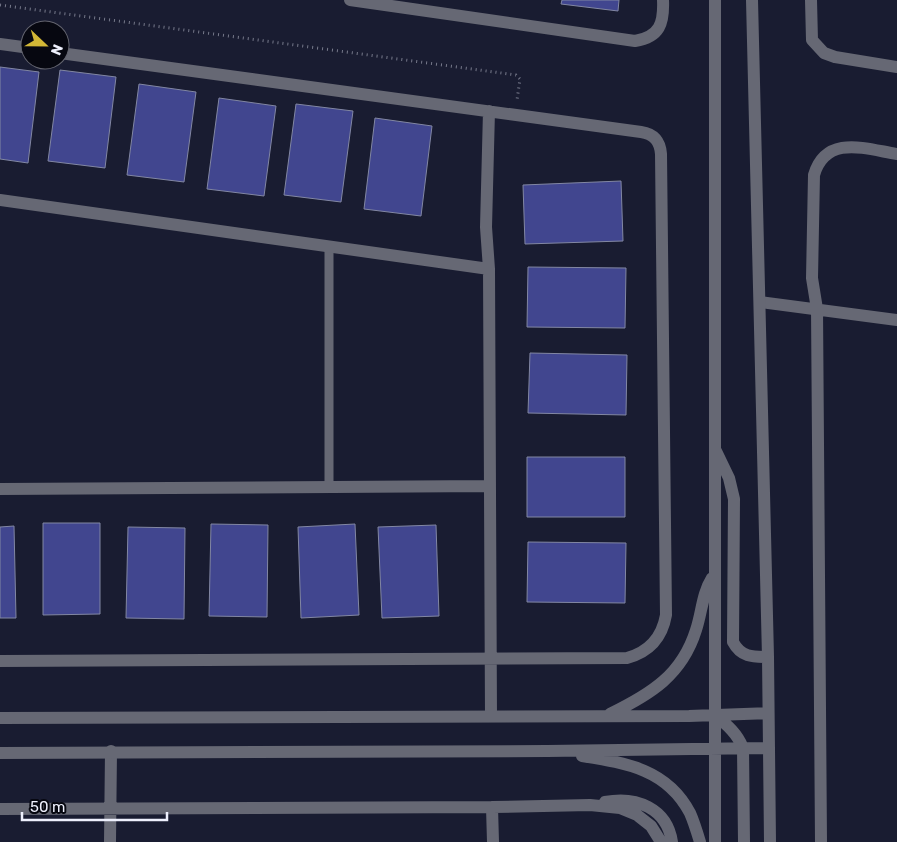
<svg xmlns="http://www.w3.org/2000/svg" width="897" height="842" viewBox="0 0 897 842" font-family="Rubik,sans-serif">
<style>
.building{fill:#41468f;stroke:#8287a3}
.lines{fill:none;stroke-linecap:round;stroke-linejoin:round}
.path{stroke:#777a8b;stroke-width:3;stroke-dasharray:1 4;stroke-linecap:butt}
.service{stroke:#666874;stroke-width:9}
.minor{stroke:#666874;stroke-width:12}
.tertiary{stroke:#666874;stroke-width:12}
</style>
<rect width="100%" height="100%" fill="#191c31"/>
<!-- building -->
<path class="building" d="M562,0h57l-1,11 -57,-7z
M0,67l39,5 -11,91 -28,-4z
M60,70l56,7 -11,91 -57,-7z
M139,84l57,8 -12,90 -57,-7z
M219,98l57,8 -12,90 -57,-7z
M296,104l57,7 -12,91 -57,-7z
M375,118l57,8 -11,90 -57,-7z
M621,181l2,60 -98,3 -2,-59z
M528,267l98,1 -1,60 -98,-1z
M530,353l97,2 -1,60 -98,-2z
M527,457h98v60h-98z
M43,523h57v91l-57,1z
M211,524l57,1 -1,92 -58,-1z
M355,524l4,91 -58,3 -3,-91z
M436,525l3,91 -57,2 -4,-91z
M14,526l2,92h-16v-91z
M128,527l57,1 -1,91 -58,-1z
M528,542l98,1 -1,60 -98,-1z"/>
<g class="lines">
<!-- path -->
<path class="path" d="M0,5l516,70 4,4 -3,21"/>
<!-- service -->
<path class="service" d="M329,246v241"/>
<!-- minor -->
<path class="minor" d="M350,0l285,41c25,-4 29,-18 28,-41
M811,0l1,40 12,13 11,4 62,10
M0,44l30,4
M489,111l-3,116 3,42 2,447
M0,200l489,69
M760,302l137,18
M0,489l490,-3
M0,661l627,-3c22,-6 35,-20 39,-43l-5,-461c-1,-13 -7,-20 -20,-22l-581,-79
M605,802c31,-6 62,6 67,40
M492,807l1,35
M0,809l492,-2 98,-2 30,3 17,7 14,11 10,16
M110,842l1,-91
M821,842l-4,-533 -5,-31 2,-103c12,-41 52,-26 83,-21"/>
<!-- tertiary -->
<path class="tertiary" d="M715,0v842
M752,0l16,657 2,185
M716,451l13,27 5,21 -1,143c8,15 19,15 35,15
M610,714c41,-20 72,-39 86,-84 6,-18 6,-36 16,-52
M715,715c12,10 22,18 28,33l1,94
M0,718l689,-2 79,-3
M0,753l547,-2 222,-3
M582,756c44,7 85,13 108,57 4,9 7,19 10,29"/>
</g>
<!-- north arrow -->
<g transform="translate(45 45) rotate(112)"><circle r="24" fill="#060710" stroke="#63646f"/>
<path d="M0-4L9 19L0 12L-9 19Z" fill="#d2b736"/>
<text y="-8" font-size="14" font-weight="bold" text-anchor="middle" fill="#eef0fd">N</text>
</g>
<!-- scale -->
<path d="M22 812v8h145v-8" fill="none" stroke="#eef0fd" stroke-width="2.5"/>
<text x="30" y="812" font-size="15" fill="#eef0fd" stroke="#060710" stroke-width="4" paint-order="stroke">50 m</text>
</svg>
